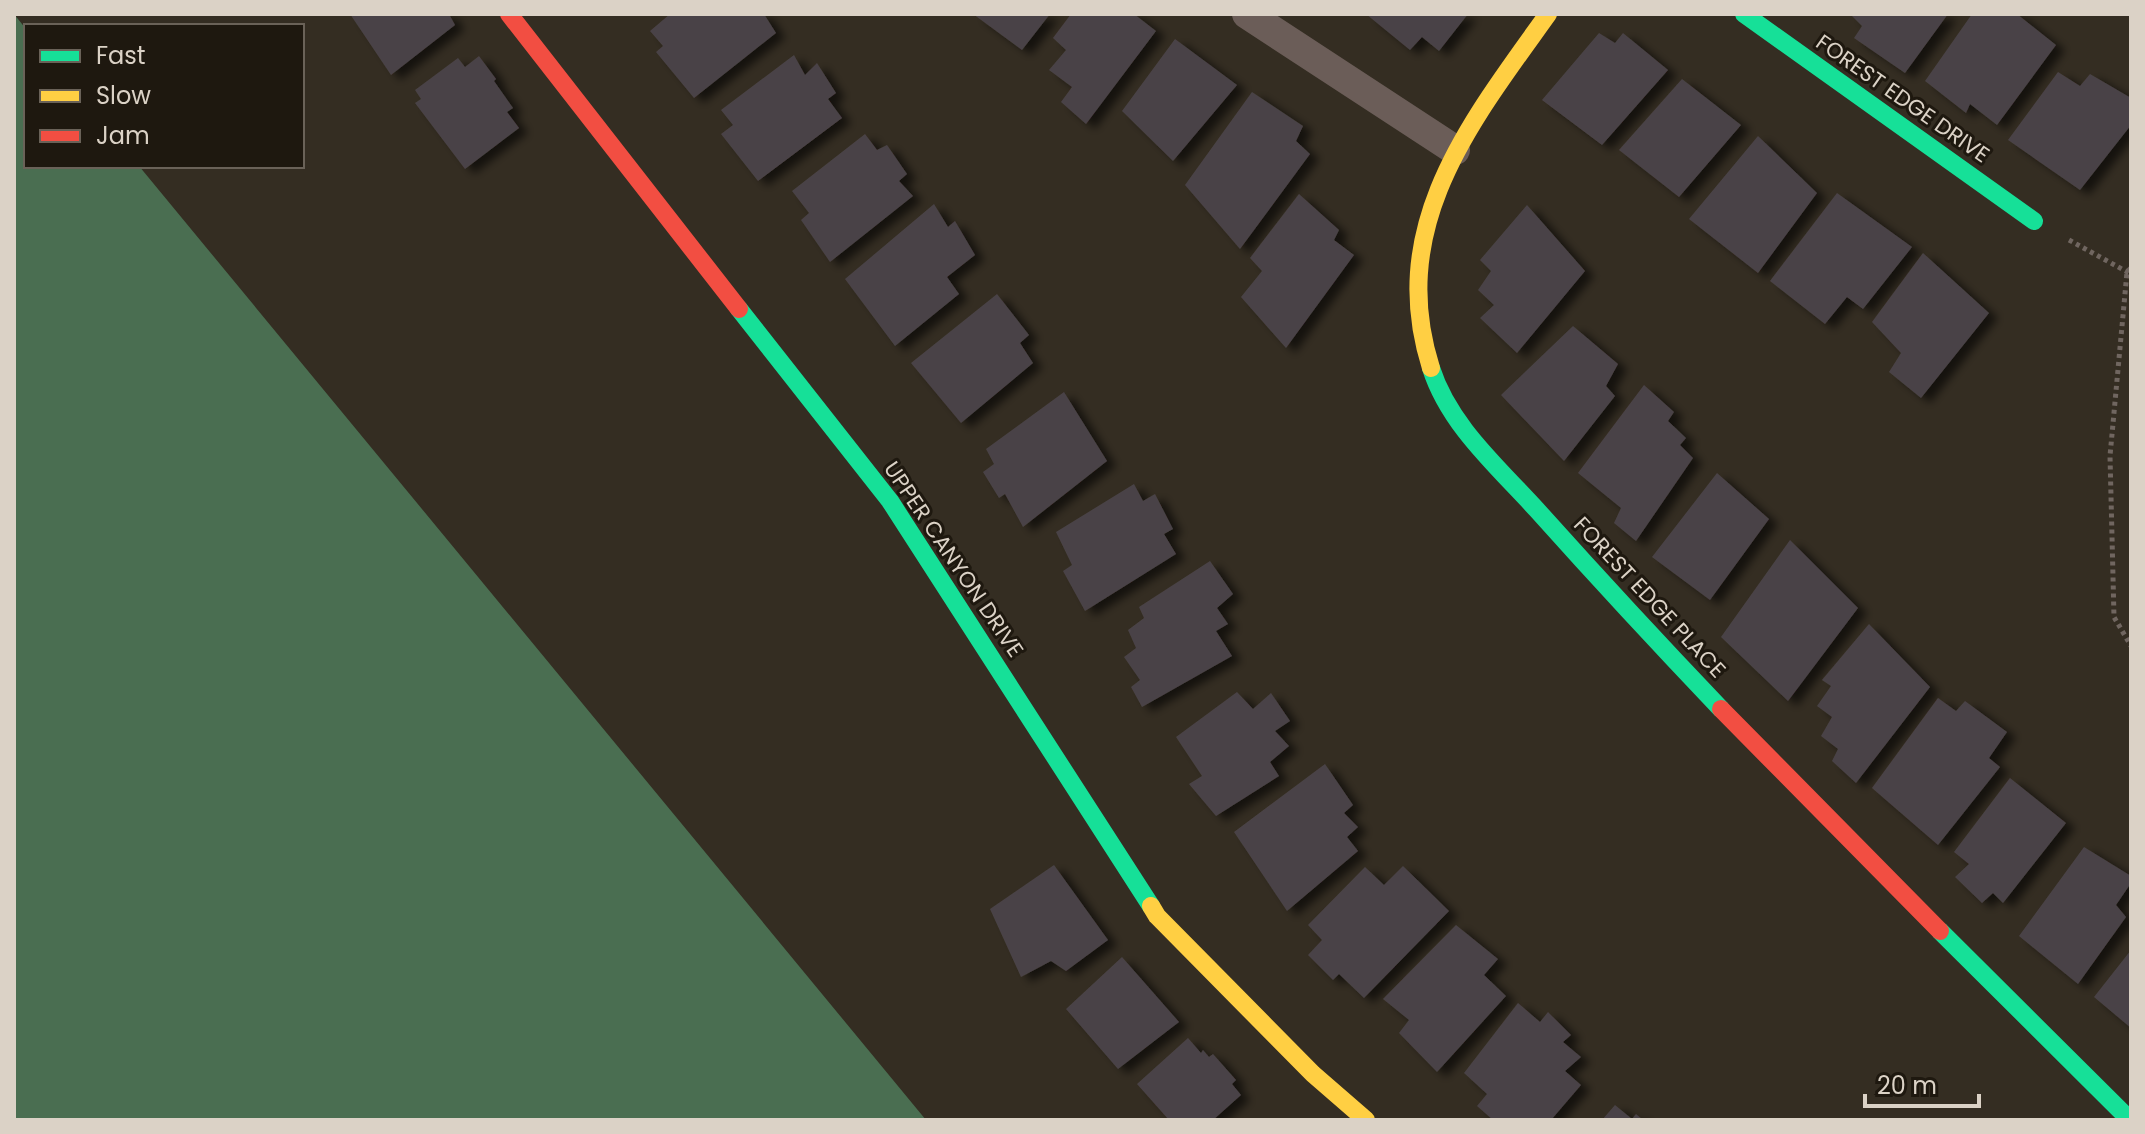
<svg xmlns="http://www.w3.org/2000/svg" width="2145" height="1134" viewBox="0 0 2145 1134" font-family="Poppins,sans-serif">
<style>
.forest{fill:#4a6e51}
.building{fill:#4a4346;filter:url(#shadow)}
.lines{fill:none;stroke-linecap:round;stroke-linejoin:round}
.path{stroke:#706660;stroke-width:5;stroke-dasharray:4 4;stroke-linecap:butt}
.street{stroke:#6b5d58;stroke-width:30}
.fast{stroke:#16e098;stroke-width:18}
.slow{stroke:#ffcf43;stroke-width:18}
.jam{stroke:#f24e42;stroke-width:18}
.labels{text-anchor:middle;stroke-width:6;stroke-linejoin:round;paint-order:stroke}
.street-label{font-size:22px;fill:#dbd2c6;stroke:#1e180f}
</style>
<defs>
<filter id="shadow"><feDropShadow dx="9" dy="5" stdDeviation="4" flood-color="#0009"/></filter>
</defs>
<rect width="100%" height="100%" fill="#342d22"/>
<!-- forest -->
<path class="forest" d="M14,14l12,15v137h113l787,954h-912z"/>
<!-- building -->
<path class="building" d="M350,14h99l6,11 -64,50z
M670,14h94l12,19 -82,65 -38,-46 7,-6 -13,-15z
M973,14h77l-28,36z
M1071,14h63l22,17 -70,93 -25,-22 11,-15 -23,-17 17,-20 -13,-12z
M1366,14h102l-29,37 -17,-14 -12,13z
M1850,14h98l-43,59 -51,-35 8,-12z
M1972,14h45l39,31 -59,80 -27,-21 -4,9 -41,-32z
M1599,33l16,10 8,-10 45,37 -66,75 -60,-45z
M1175,39l62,46 -64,76 -51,-50z
M794,55l11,20 12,-12 19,30 -8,6 14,19 -84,63 -37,-47 12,-9 -12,-15z
M479,56l17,23 -2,2 19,27 -6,4 12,16 -54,41 -50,-66 6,-4 -6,-9 43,-32 7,9z
M2058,72l22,14 10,-12 41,24v27l-51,65 -72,-50z
M1682,79l59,46 -62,72 -60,-47z
M1252,92l51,34 -7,15 14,13 -70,95 -55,-64z
M865,134l12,16 10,-5 20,29 -8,7 14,15 -83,66 -29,-42 8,-7 -17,-22z
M1758,136l59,57 -59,80 -69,-54z
M1837,193l75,54 -49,62 -16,-12 -22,27 -55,-43z
M1299,194l40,36 -5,10 20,15 -68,93 -45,-51 21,-26 -12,-13z
M934,204l14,23 7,-6 20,34 -28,22 12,17 -64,52 -50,-67z
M1527,205l58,66 -68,82 -37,-35 14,-13 -16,-15 13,-19 -11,-11z
M1923,253l66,60 -68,85 -32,-26 12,-19 -29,-31z
M997,294l32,41 -9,8 13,20 -72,60 -50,-60z
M1573,326l45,38 -12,22 9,10 -51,65 -63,-66z
M1644,385l30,27 -6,9 18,17 -6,7 13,13 -57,83 -22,-18 7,-15 -43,-35z
M1064,392l43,69 -84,66 -18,-33 -6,4 -16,-26 11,-8 -8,-15z
M1717,473l52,46 -59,81 -58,-43z
M1134,484l9,17 12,-7 18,35 -9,5 12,20 -91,57 -22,-40 9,-6 -16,-33z
M1790,540l68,68 -70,93 -67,-64z
M1210,561l23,33 -16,14 11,16 -12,7 16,25 -90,51 -11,-20 9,-7 -16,-23 12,-9 -8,-18 16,-12 -5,-11z
M1869,624l61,63 -74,96 -24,-22 6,-12 -17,-13 11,-19 -15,-11 14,-20 -9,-6z
M1237,692l16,17 18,-16 19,28 -15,10 14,15 -19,16 9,14 -63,40 -27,-32 13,-8 -26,-39z
M1938,698l18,13 9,-10 42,31 -18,26 11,9 -62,78 -66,-57z
M1325,764l28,41 -9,8 14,14 -11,10 11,14 -71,60 -53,-79z
M2010,778l56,45 -63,80 -10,-10 -11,10 -27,-26 14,-13 -15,-12z
M2084,847l47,29v7l-15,22 10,12 -48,67 -59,-48z
M1054,865l54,75 -42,31 -15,-10 -30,16 -31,-68z
M1403,866l46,45 -85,87 -25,-24 -6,6 -25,-25 14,-15 -14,-15 57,-58 19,18z
M1456,925l42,34 -14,16 22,21 -69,76 -38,-39 10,-13 -26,-21z
M2131,950v78l-37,-31z
M1122,957l57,65 -61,47 -52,-60z
M1518,1003l22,19 8,-10 23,23 -8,7 18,15 -16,14 16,14 -30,35h-58l-16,-14 10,-12 -23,-21z
M1188,1038l13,15 2,-3 6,7 4,-3 23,26 -4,4 9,11 -28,25h-44l-32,-36z
M1615,1105l17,14 4,-5 7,6h-41z"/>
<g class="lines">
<!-- path -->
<path class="path" d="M2069,240l62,34
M2131,268l-4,4 -17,184 4,161 17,29"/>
<!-- street -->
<path class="street" d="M1247,14l208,136"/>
<!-- fast -->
<path class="fast" d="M1744,14l290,207
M739,309l151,192 261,405
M1431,368c18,57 67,99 106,142 60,67 122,134 184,199
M1940,931l190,189"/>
<!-- slow -->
<path class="slow" d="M1431,368c-45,-142 39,-245 117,-354
M1151,906l6,10 156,158 53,46"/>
<!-- jam -->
<path class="jam" d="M509,14l230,295
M1721,709l219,222"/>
</g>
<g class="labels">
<!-- street labels -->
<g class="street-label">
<text transform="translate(1903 98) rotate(35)" y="8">FOREST EDGE DRIVE</text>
<text transform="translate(954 559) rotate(56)" y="8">UPPER CANYON DRIVE</text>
<text transform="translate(1650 597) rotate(47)" y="8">FOREST EDGE PLACE</text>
</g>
</g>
<!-- border -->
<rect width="2145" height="1134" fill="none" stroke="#dbd2c6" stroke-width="32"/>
<!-- legend -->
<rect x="24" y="24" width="280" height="144" fill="#1e180f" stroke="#6a6258" stroke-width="2"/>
<rect x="40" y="50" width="40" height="12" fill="#16e098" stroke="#6a6258" stroke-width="2"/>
<text x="96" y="64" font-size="24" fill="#dbd2c6">Fast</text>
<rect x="40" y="90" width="40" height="12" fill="#ffcf43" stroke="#6a6258" stroke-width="2"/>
<text x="96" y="104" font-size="24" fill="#dbd2c6">Slow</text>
<rect x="40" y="130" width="40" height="12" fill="#f24e42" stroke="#6a6258" stroke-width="2"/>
<text x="96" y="144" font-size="24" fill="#dbd2c6">Jam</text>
<!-- scale -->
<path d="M1865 1094v12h114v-12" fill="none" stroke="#dbd2c6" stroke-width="4"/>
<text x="1877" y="1094" font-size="24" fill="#dbd2c6" stroke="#1e180f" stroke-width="6" paint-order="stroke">20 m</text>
</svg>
